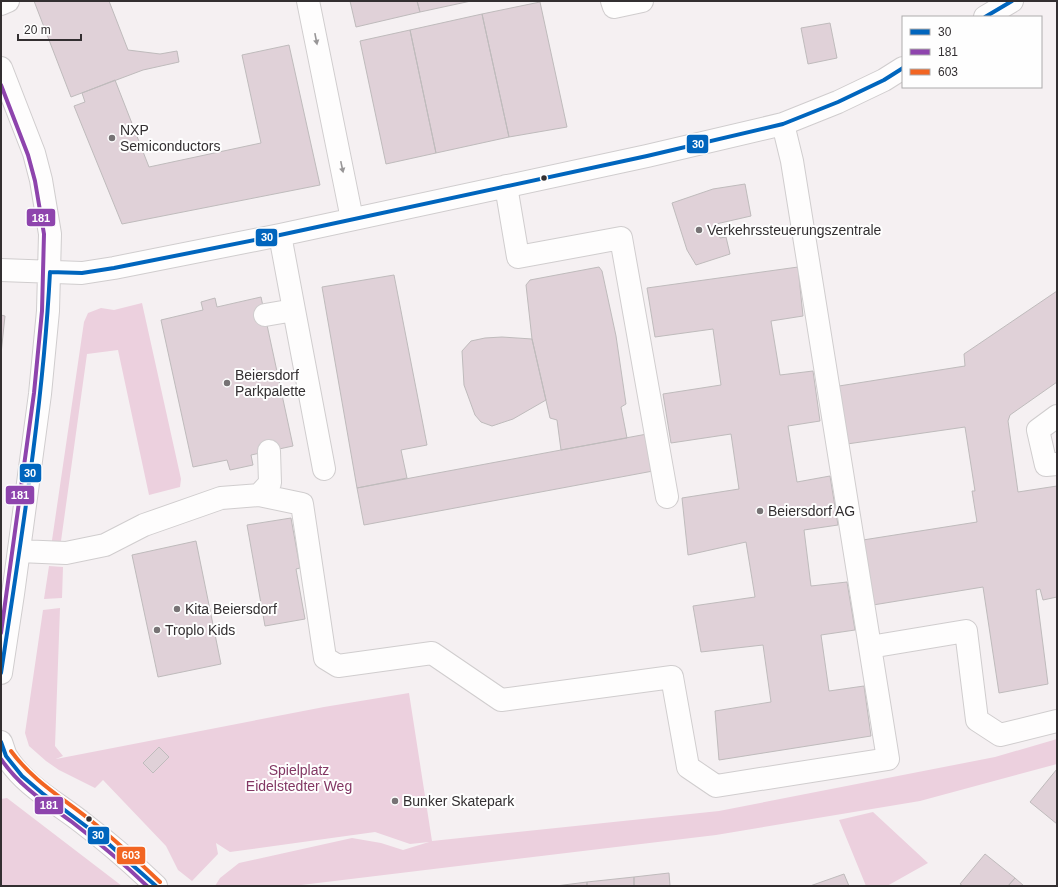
<svg xmlns="http://www.w3.org/2000/svg" width="1058" height="887" viewBox="0 0 1058 887" font-family="Arial,sans-serif">
<style>
.green{fill:#ecd0de}
.building{fill:#e0d1d8;stroke:#bfbbbc}
.lines{fill:none;stroke-linecap:round;stroke-linejoin:round}
.minor-casing{stroke:#d0cdce;stroke-width:24}
.minor{stroke:#fefdfd;stroke-width:22}
.bus-1-casing{stroke:#fefefe;stroke-width:7}
.bus-2-casing{stroke:#fefefe;stroke-width:7}
.bus-3-casing{stroke:#fefefe;stroke-width:7}
.bus-1{stroke:#0065bd;stroke-width:4}
.bus-2{stroke:#8e44ad;stroke-width:4}
.bus-3{stroke:#f26522;stroke-width:4}
.oneway{fill:#989697}
.poi-dot{fill:#777375;stroke:#fefefe;stroke-width:1.5}
.bus-dot{fill:#332f31;stroke:#fefefe;stroke-width:1.5}
.labels{text-anchor:middle;stroke-width:4;stroke-linejoin:round;paint-order:stroke}
.poi-label{font-size:14px;fill:#332f31;stroke:#fefefe;text-anchor:start}
.park-label{font-size:14px;fill:#833864;stroke:#fefefe}
.line-badge{stroke:#fefefe;stroke-width:1.5}
.badge-label{font-size:11px;text-anchor:middle;font-weight:bold;fill:#fff}
</style>
<rect width="100%" height="100%" fill="#f5f0f2"/>
<!-- green -->
<path class="green" d="M142,303l39,176 -1,8 -31,8 -31,-145 -31,4 -26,187 -10,6 33,-225 4,-9 13,-5 13,2z
M49,566l14,1 -1,31 -18,1z
M60,608l-5,138 8,10 -7,3 268,-52 85,-14 23,148 287,-30 276,-54 62,-18v25l-137,37 -204,34 -423,51h-78l5,-8 19,-15 113,-25 29,5 22,7 26,-8 -19,2 -35,-12 -145,20 -14,-9 2,11 -26,27 -14,-11 -12,-24 -63,-66 -8,8 -36,-18 -13,-9 -17,-15 -4,-13 18,-123z
M7,798l115,88h-121v-87z
M873,812l55,51 -41,23h-21l-27,-66z"/>
<!-- building -->
<path class="building" d="M34,1h75l19,49 32,4 17,-3 2,11 -36,8 -72,27z
M350,1h67l3,11 -64,15z
M417,1h54l-51,11z
M540,2l27,125 -58,10 -27,-123z
M482,14l27,123 -73,16 -26,-123z
M830,23l7,35 -29,6 -7,-36z
M410,30l26,123 -50,11 -26,-123z
M289,45l31,140 -198,39 -48,-118 11,-4 -3,-9 33,-13 34,87 112,-24 -19,-88z
M745,184l6,32 -35,8 4,14 6,-1 4,17 -34,11 -9,-15 -15,-47 41,-14z
M599,267l3,4 14,65 10,68 -5,3 6,31 -66,12 -4,-30 -7,-2 -18,-79 -6,-54 4,-5z
M798,267l5,49 -32,5 9,54 33,-4 7,50 -32,5 9,56 33,-6 8,49 -34,5 7,56 36,-4 8,48 -34,5 8,56 35,-5 7,50 -152,24 -4,-49 56,-9 -8,-57 -62,7 -8,-46 62,-9 -9,-55 -58,13 -6,-57 57,-9 -8,-55 -60,9 -8,-49 58,-9 -8,-56 -58,8 -8,-49z
M394,275l33,170 -26,5 6,28 -50,10 -35,-201z
M1057,291v91l-47,33 -2,6 10,71 39,-6v111l-14,3 -3,-11 -4,1 12,94 -49,9 -16,-106 -110,18 -10,-65 114,-18 -5,-31h3l-10,-64 -118,17 -8,-58 126,-20 -1,-12z
M261,297l32,149 -42,9 2,10 -23,5 -3,-10 -34,7 -32,-147 42,-10 -2,-8 14,-4 2,9z
M1,315l4,1 -4,38z
M502,337l30,2 14,61 -33,19 -21,7 -11,-4 -6,-7 -11,-30 -2,-34 9,-10 14,-3z
M647,434l6,37 -289,54 -7,-37z
M291,518l9,50 -4,1 9,50 -40,7 -18,-101z
M196,541l25,123 -63,13 -26,-122z
M159,747l10,10 -16,16 -10,-10z
M1057,769v55l-27,-22z
M985,854l30,24 -7,8h-45l-3,-2z
M669,873l1,13h-36v-9z
M844,874l5,12h-39z
M634,877v9h-47v-4z
M1015,878l9,8h-16z
M587,882v4h-31z"/>
<g class="lines">
<!-- minor casing -->
<g class="minor-casing">
<path id="minor" d="M308,1l44,218
M612,1l2,6 28,-6
M1,4l7,-3
M985,17l27,-16
M1,68l33,85 7,27 9,54 -2,77 -8,83 -27,200 -12,79
M506,186l12,71 103,-19 46,259
M1,270l81,3 32,-5 166,-33 367,-79 136,-32 55,-22 46,-22 19,-12
M294,310l30,159
M265,315l29,-5 -14,-75
M1057,416l-19,14 8,35 11,-1
M259,495l43,9 23,154 13,8 94,-13 69,47 171,-23 16,90 28,19 172,-27 -96,-598 -9,-37
M19,551l47,2 39,-8 39,-20 77,-27 38,-3 11,-12 -1,-32
M870,647l96,-16 11,89 23,15 57,-14
M1,742c2,5 3,10 5,14 18,30 52,47 78,68 25,19 49,40 72,62"/>
</g>
<!-- minor -->
<use href="#minor" class="minor"/>
<!-- bus-1 casing -->
<g class="bus-1-casing">
<path id="bus-1" d="M985,17l27,-16
M50,272l32,1 32,-5 166,-33 367,-79 136,-32 55,-22 46,-22 19,-12
M1,673c20,-133 42,-267 49,-401
M1,742l5,14 16,20 20,17 61,46 53,47"/>
</g>
<!-- bus-2 casing -->
<g class="bus-2-casing">
<path id="bus-2" d="M1,85l27,70 7,26 9,53 -2,77 -8,82 -33,240
M1,759c19,28 45,44 71,63 26,20 51,41 75,64"/>
</g>
<!-- bus-3 casing -->
<g class="bus-3-casing">
<path id="bus-3" d="M11,751c21,29 50,46 78,68 25,20 48,41 71,63"/>
</g>
<!-- bus-1 -->
<use href="#bus-1" class="bus-1"/>
<!-- bus-2 -->
<use href="#bus-2" class="bus-2"/>
<!-- bus-3 -->
<use href="#bus-3" class="bus-3"/>
</g>
<!-- one-way arrows -->
<defs><path id="oneway-solid" d="M-6-.8H1V-3.2L6.5 0L1 3.2V.8H-6Z"/></defs>
<g class="oneway">
<use href="#oneway-solid" transform="translate(316 39) rotate(79)"/>
<use href="#oneway-solid" transform="translate(342 167) rotate(78)"/>
</g>
<!-- markers -->
<g class="poi-dot">
<circle cx="112" cy="138" r="4"/>
<circle cx="699" cy="230" r="4"/>
<circle cx="227" cy="383" r="4"/>
<circle cx="760" cy="511" r="4"/>
<circle cx="177" cy="609" r="4"/>
<circle cx="157" cy="630" r="4"/>
<circle cx="395" cy="801" r="4"/>
</g>
<g class="bus-dot">
<circle cx="544" cy="178" r="3.5"/>
<circle cx="89" cy="819" r="3.5"/>
</g>
<g class="labels">
<!-- poi labels -->
<g class="poi-label">
<text x="120" y="135">NXP<tspan x="120" dy="16">Semiconductors</tspan></text>
<text x="707" y="235">Verkehrssteuerungszentrale</text>
<text x="235" y="380">Beiersdorf<tspan x="235" dy="16">Parkpalette</tspan></text>
<text x="768" y="516">Beiersdorf AG</text>
<text x="185" y="614">Kita Beiersdorf</text>
<text x="165" y="635">Troplo Kids</text>
<text x="403" y="806">Bunker Skatepark</text>
</g>
<!-- park labels -->
<g class="park-label">
<text x="299" y="775">Spielplatz<tspan x="299" dy="16">Eidelstedter Weg</tspan></text>
</g>
</g>
<g class="line-badge">
<rect x="686" y="134" width="23" height="20" rx="4" fill="#0065bd"/>
<rect x="26" y="208" width="30" height="19" rx="4" fill="#8e44ad"/>
<rect x="255" y="228" width="23" height="19" rx="4" fill="#0065bd"/>
<rect x="19" y="463" width="23" height="20" rx="4" fill="#0065bd"/>
<rect x="5" y="485" width="30" height="20" rx="4" fill="#8e44ad"/>
<rect x="34" y="796" width="30" height="19" rx="4" fill="#8e44ad"/>
<rect x="87" y="826" width="23" height="19" rx="4" fill="#0065bd"/>
<rect x="116" y="846" width="30" height="19" rx="4" fill="#f26522"/>
</g>
<g class="badge-label">
<text x="698" y="148">30</text>
<text x="41" y="222">181</text>
<text x="267" y="241">30</text>
<text x="30" y="477">30</text>
<text x="20" y="499">181</text>
<text x="49" y="809">181</text>
<text x="98" y="839">30</text>
<text x="131" y="859">603</text>
</g>
<!-- border -->
<rect width="1058" height="887" fill="none" stroke="#332f31" stroke-width="4"/>
<!-- legend -->
<rect x="902" y="16" width="140" height="72" fill="#fefefe" stroke="#adabac"/>
<rect x="910" y="29" width="20" height="6" fill="#0065bd" stroke="#adabac"/>
<text x="938" y="36" font-size="12" fill="#332f31">30</text>
<rect x="910" y="49" width="20" height="6" fill="#8e44ad" stroke="#adabac"/>
<text x="938" y="56" font-size="12" fill="#332f31">181</text>
<rect x="910" y="69" width="20" height="6" fill="#f26522" stroke="#adabac"/>
<text x="938" y="76" font-size="12" fill="#332f31">603</text>
<!-- scale -->
<path d="M18 34v6h63v-6" fill="none" stroke="#332f31" stroke-width="2"/>
<text x="24" y="34" font-size="12" fill="#332f31" stroke="#fefefe" stroke-width="3" paint-order="stroke">20 m</text>
</svg>
